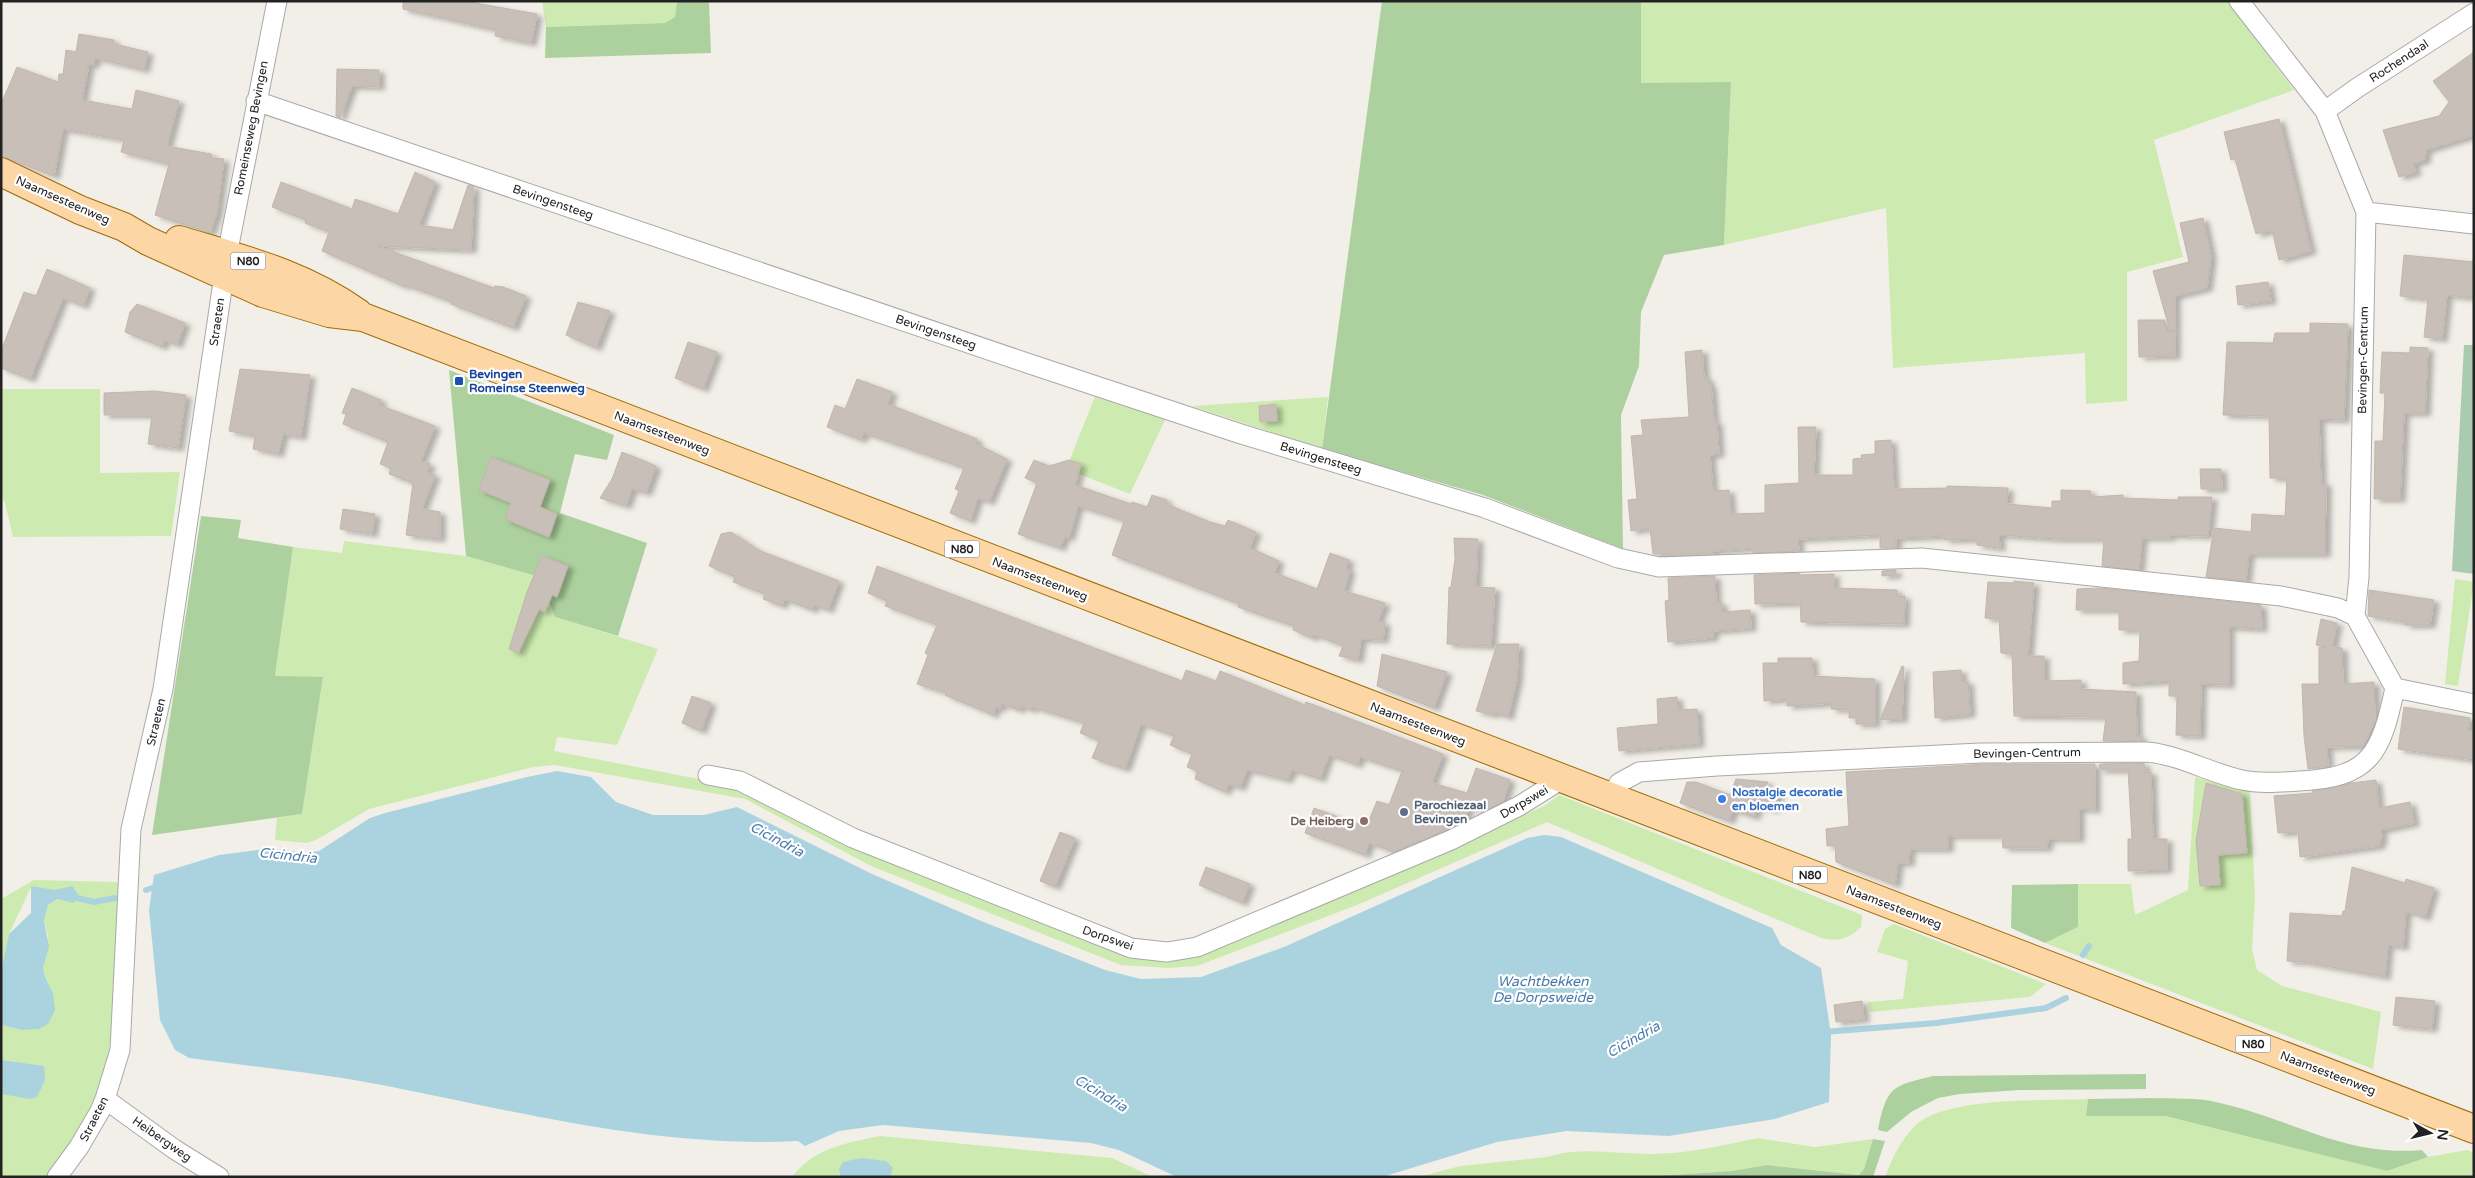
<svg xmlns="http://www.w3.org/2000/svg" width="2475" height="1178" viewBox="0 0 2475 1178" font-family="'Varela Round',sans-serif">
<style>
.grass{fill:#cdebb0}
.forest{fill:#add19e}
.cemetery{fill:#aacbaf}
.water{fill:#aad3df}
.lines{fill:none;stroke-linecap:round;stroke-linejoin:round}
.stream{stroke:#aad3df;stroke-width:6}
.building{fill:#c7bfb8;stroke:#c4b6ab;filter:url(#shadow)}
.street-casing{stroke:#a9a9a9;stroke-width:21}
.primary-casing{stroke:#a06b00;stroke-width:30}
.street{stroke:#fff;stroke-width:19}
.primary{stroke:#fcd6a4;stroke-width:28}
.transit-dot{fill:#1a4fb4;stroke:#fff;stroke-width:2}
.shop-dot{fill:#3f7fe0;stroke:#fff;stroke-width:2}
.service-dot{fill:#5c6f8a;stroke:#fff;stroke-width:2}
.education-dot{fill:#8d6e63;stroke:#fff;stroke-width:2}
.labels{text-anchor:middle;stroke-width:4.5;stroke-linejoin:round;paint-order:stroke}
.shield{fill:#fff;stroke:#646464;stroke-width:1}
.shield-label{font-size:11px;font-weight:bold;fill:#222}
.street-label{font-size:12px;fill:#222;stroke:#fff}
.transit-label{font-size:12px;font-weight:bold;fill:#164399;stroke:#fff;text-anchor:start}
.shop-label{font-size:12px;font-weight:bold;fill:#366cbe;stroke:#fff;text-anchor:start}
.service-label{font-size:12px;font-weight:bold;fill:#4e5e75;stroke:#fff;text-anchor:start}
.education-label{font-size:12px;font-weight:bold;fill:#785e54;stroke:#fff;text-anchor:end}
.water-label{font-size:14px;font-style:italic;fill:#4a7aab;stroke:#fff}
</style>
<defs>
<filter id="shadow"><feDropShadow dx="5.5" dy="3" stdDeviation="2.5" flood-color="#0004"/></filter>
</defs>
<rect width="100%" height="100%" fill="#f2efe9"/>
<!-- grass -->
<path class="grass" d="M542,1h135l-2,16 -10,6 -119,4z
M1641,1h586l67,89 -140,50 29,117 -56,15v129l-41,3 -1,-51 -192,15 -7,-160 -162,37 7,-162h-90z
M1,389h99v84l80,-1 -9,64 -158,1 -8,-34 -4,-7z
M1096,394l70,24 -36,76 -64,-25z
M1328,397l-6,52 -130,-43z
M344,541l122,15 74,21 15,40 103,32 -41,96 -60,-8 -3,14 197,38 402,168 205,-68 186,-83 15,-11 303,120 -1,12c-12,12 -23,15 -40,11l-274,-116 -190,83 -160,61 -29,2 -47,-3 -250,-99 -126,-67 -190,-34 -22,2 -164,42 -51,30 -11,4 -32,-3 2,-22 25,-4 21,-136 -48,-1 18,-130 49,6z
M2455,579l19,3 -16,104 -13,-2z
M2195,777l55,15 5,106 -3,51 5,21 25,16 99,26 -8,57 -328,-126 33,-16v-43h53l4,31 53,-25z
M34,880l85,2c-5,62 2,146 -19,204 -12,33 -32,63 -54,91h-45v-152l21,5 31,-37 -8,-16 -2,-10 5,-31 -4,-15 4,-16 9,-6 17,3 -19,-12 -24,-3 -22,47 -8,37v-72z
M1894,924l152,60 -16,13 -160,15 -2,-10 35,-3 5,-38 -31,-9 8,-23z
M2088,1099l-2,17h79l222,55 41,-14 39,-7 7,3v24h-589c8,-20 15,-37 31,-52 30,-29 131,-24 172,-26z
M880,1136l232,22 41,19h-361c22,-29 54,-34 88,-41z
M1758,1138l57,9 58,-8 -9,30 -5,6 -92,-10 -35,6 -89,6h-224l41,-11 87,-9c33,-11 70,-3 104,-3 36,0 72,-9 107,-16z"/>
<!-- forest -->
<path class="forest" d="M677,1h32l2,52 -166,5 1,-31 119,-4 10,-6z
M1382,1h259v82l90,-1 -7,163 -60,10 -23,57 -2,54 -18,49 2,134 -140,-54 -161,-46z
M449,370l165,65 -7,25 -32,-6 -15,59 87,30 -29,93 -63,-19 -15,-40 -74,-21z
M201,516l40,4 -3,18 55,9 -18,129 48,1 -21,137 -150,21z
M2078,884v43l-33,16 -34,-15 1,-43z
M2146,1074v15l-126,1 -60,4 -22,4 -27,14 -24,20 -9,-2c9,-44 14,-44 55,-54z
M2151,1098c23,1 47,-1 69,5 72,16 125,54 202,47l6,7 -41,14 -222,-55h-79l2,-17z
M1873,1139l12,2 -12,36h-230l89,-6 35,-6 92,10 5,-6z"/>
<!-- cemetery -->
<path class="cemetery" d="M2464,345h10v229l-22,-3z"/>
<!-- water -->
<path class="water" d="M557,771l34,6 25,25 37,13h51l33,-8 135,67 109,47 124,49 36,9 60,-2 83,-30 243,-109 17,-3 17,2 211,91 9,17 40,23 10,67 -2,67 -54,17 -106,17 -102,-5 -70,11 -115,35h-205l-58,-27 -28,-7 -208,-18 -44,6 -34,15 -7,-5c-139,7 -275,-28 -411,-55 -65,-13 -132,-19 -198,-28l-14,-8 -15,-30 -11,-110 5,-35 65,-20 38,-5 20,-1 28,4 14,-2 51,-33 15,-5 142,-36z
M31,886l24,4 17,-4 6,8 -4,9 -17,-4 -9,6 -4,16 5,26 -6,20 2,10 8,16 2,17 -7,14 -9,5 -17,1 -21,-5v-54l8,-37 22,-21z
M1,1060l43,6 1,14 -8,17 -7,2 -29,-5z
M861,1158l25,3 7,7 -3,9h-49l-2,-8 4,-7z"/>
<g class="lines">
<!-- stream -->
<path class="stream" d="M146,890l13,-4
M69,896l25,6 21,-4
M2083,955l6,-9
M1824,1032l112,-9 110,-15 20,-10"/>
</g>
<!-- building -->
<path class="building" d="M403,1h61l73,13 -6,29 -36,-7 1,-6 -93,-21z
M79,34l35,6v4l34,8 -4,18 -49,-12 -1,7 -5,-1 -7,36 50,9 4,-19 43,11 -12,45 44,8 1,4 12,1 -7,54 -7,20 -55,-18 14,-51 -48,-12 3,-12 -61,-11 -9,47 -53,-20v-52l16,-37 41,15 1,-8h4l3,-24 10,2z
M2474,52v83l-48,15 -1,10 -12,4 3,8 -17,5 -16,-47 56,-14 10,-14 -16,-21z
M337,69l42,1v17l-27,-1 -12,32 -4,-2z
M2279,119l32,132 -32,9 -7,-30 -16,4 -21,-75 -4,1 -7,-28z
M415,172l20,10 -16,43 34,5 15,-45 6,2 -3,63 -94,-4 117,42 1,-2 8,1 23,9 -13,32 -62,-24 1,-2 -47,-17v2l-83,-36 7,-19 -24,-9 1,-3 -34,-13 9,-25 71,27 3,-10 43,15z
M2203,218l8,38 -4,32 -32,8v34l-5,1 -17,-60 36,-9 -9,-39z
M2404,255l70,7v36l-27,-3 -5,44 -18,-2 4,-38 -28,-3z
M47,269l43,19 -7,18 -20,-8 -33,81 -29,-11v-17l23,-59 12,4z
M2268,282l3,19 -33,4 -2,-19z
M578,302l32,9 -14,37 -30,-13z
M137,304l48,19 -8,22 -13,-5 -2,7 -37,-15 5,-20z
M2138,320h27l1,11h9v25l-36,1z
M2310,323l38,1 -4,96 -25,-1 2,65 5,-1 -1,71h-76l-3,27 -40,-4 8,-49 37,4 1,-18 33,2 2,-38h-17l-1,-62 -46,-1 4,-73 46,1 2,-10h35z
M688,342l29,10 -14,37 -28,-11z
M2410,347l18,1 -3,65h-21l-4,86h-26l1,-58h8l2,-48h-5l2,-41 28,1z
M1702,350l2,28h4l1,7h2l3,37h3l2,32 -9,1 3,36 16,-1 2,24 34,-1v-28l34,-2 -1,-56h18l-2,48h39v-16l9,-1 -1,-3 14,-1v-13l16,-1 3,49 53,-1v-2l61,2 -1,16 45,4v-7h9v-11l30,1 -1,6 33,-2v3l55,2v-3h34l-4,39 -38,-1v3h-28l-3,32 -37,-4 2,-27h-45l-60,-4 1,13 -23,-3v-6l-32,1 -1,-4 -48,2v10h-16v-13l-82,4 1,12 -46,2v-5l-40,3 1,3h-61l-3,-26 -19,3 -3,-31 9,-1 -6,-63 12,-1 -2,-15 48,-3 -4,-65z
M240,369l70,6 -9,62 -18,-3 -5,20 -25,-5 2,-13 -26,-5z
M857,379l35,13 -4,12 89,35 -1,5 31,15 -18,43 -11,-4 -8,23 -20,-8 9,-22 -4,-2 9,-21 -100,-35 -3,7 -34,-13 8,-22 10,4z
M352,388l29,12 -2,5 56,21 -14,35 9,3 -3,8 8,3 -13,34 18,3v27l-34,-4 7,-52 -24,-9 2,-6 -11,-4 8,-22 -45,-18 3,-10 -4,-1z
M154,391l32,4 -8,53 -30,-4 4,-29h-48v-22z
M1276,404l1,17 -17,1 -1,-16z
M622,452l34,14 -10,27 -14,-4 -6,17 -26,-8 12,-19z
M491,457l59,23 -10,27 17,7 -8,23 -44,-18 6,-16 -32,-13z
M1034,460l15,6 20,-6 12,4 -6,21 56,19 1,-2 15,5 5,-12 15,5 -1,4 44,18 15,4 3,-6 28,12 -6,16 29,13 -4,12 42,16 13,-36 19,7 -3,9 4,1 -6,21 41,12 -7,18 7,2 -2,17 -22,-1 -3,21 -19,-4 4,-10 -28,-11 -3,3 -19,-8 1,-4 -56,-19 1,-3 -127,-49 12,-34 -46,-15 -9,32 -4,-2 -5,12 -42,-14 19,-51 -12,-5z
M2200,469h21l1,20h-21z
M343,509l32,5 -3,20 -32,-5z
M731,532l27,18 81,31 -11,29 -14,-5 -2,5 -28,-11 -2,7 -19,-7 2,-5 -32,-12 2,-5 -26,-11 12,-32z
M1454,538l24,1 -2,48 19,1 -4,58 -44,-2 2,-57h2l4,-28z
M542,556l26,10 -11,31 -5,-2 -7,17 -6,-3 -21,44 -9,-4 18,-57z
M877,566l305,115 4,-11 30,11 4,-10 85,34 1,-3 137,52 -11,29 35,10 9,-25 34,12 -7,22 -21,10 -13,-6 -4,15 -71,31 -25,-9 -4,12 -60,-22 9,-25 52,19 11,-26 12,4 13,-34 -42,-14 -3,8 -28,-10 -9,24 -28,-9 -5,10 -40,-10 -7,18 -11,-4 -4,8 -30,-13 2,-8 -10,-4 5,-13 -22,-9 4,-9 -33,-12 -16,45 -33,-11 7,-17 -19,-8 4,-10 -52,-16 -1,3 -10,-4 -2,4 -17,-6 -2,5 -4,-2 -3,8 -48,-20 1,-2 -29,-9 11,-29 -3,-2 12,-28 -52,-19 2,-5 -19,-8z
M1896,570v5l-14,1v-5z
M1799,573l1,2 34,-1v14l63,2v6h8l-1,28 -103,-2 -1,-19 -45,1 -1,-29z
M1715,576l1,27h6v9l28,-2 1,18 -38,3v7l-45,4 -3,-41 4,-1 -1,-22z
M2014,581l20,2 -6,73h16v25l37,-1v9l55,3 1,45 4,-1 1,5h-39l3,-24 -92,-1 -2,-62 -11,-1 -2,-34 -14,-1 3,-36 26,1z
M2101,588l160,17 1,24 -33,-2v58l-28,-1 -1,52 -24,-1 1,-39h-8v-15l-46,3v-21l16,-2 1,-31h-21v-18l-2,-2h-41l1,-21z
M2369,590l65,10 -4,25h-25l1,-3 -38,-6z
M2321,619l16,4 -5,24 10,1 1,36 31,-2 1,39 -12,25 -36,1 1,19 -20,3 -4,-33 -2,-52h17v-37h8l-11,-2z
M1497,644h22l-2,36 -9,37 -14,-5v3l-18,-4z
M1382,654l65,18 -13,36 -57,-22z
M1778,658h34l1,18 62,3v45h-19v-6h-7v-8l-18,-1 1,-6 -45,3v-7l-23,2 -1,-38h15z
M1902,666l2,1 -2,52 -22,1z
M1961,670l1,12 6,-1 2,33 -35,4 -2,-46z
M692,696l19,7 -10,28 -19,-8z
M1677,697l1,13 19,-1 2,35 -80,7 -2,-23 41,-4 -1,-25z
M2404,707l66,11 -2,13 6,1v28l-76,-11z
M2144,763l1,9h6l2,67h14v31l-39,1v-32h4l-4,-69h-29l1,-6z
M1988,764h107v46l-16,-1v30h-31l-1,9h-44l-1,-12h-54v13h-38l-1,14h-11l-3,22 -59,-23 -1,-17 -8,1 -1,-17 23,-3 -3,-54z
M1736,779l32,3 -3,6 14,5 -6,17 -14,-5 -5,12 -21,-7 -4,11 -49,-18 7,-21h9l34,13z
M2376,780l3,28 31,-6 4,21 -33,7 1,7 -3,9 -79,11 -2,-25 -20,1 -4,-37 39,-3 -1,-2 39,-8z
M2206,783l36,11 5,59 -29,2 2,30 -20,1 -4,-45z
M1060,832l15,6 -20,49 -15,-6z
M1206,867l44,17 -8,19 -43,-18z
M2352,867l53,16 1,-4 28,9 -9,30 -19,-7 -3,36 -15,-2 -3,32 -81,-15 -17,-1 3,-48 52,3 1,-5h2z
M2396,997l39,4 -3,28 -39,-4z
M1862,1001l2,18 -28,3 -2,-17z"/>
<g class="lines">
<!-- street casing -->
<g class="street-casing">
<path id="street" d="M2239,1l86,110 41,101 -7,365 -4,39 40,72 79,16
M256,101l774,263 211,70 244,74 133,50 41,9 263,-9 359,38 57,12 17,8
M2325,111l32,-23 117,-75
M2366,212l108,12
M708,775l32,6 113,57 278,110 36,4 30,-5 254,-107 68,-34 43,-27
M1611,798l8,-15 20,-11 78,-6 263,-13 167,-1c33,3 63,21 95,28 18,4 39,2 57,1 72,-3 82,-28 96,-93
M105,1099l69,50 45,28
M57,1177l22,-30 21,-36 5,-12 15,-49 11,-221 32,-140 64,-434 50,-254"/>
</g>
<!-- primary casing -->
<g class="primary-casing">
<path id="primary" d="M1,172l79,38 44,17 24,14 115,52 66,20 34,4 2111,812
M179,240c63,19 125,34 179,73"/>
</g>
<!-- street -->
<use href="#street" class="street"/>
<!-- primary -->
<use href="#primary" class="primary"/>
</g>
<!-- markers -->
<rect class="transit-dot" x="454" y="376" width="10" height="10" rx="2.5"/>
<circle class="shop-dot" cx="1722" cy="799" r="5"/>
<circle class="service-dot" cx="1404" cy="812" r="5"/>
<circle class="education-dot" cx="1364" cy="821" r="5"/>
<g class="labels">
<!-- shield labels -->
<g class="shield">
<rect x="230.5" y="252.5" width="35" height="17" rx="4"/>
<rect x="944.5" y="540.5" width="35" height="17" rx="4"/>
<rect x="1792.5" y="866.5" width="35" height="17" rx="4"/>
<rect x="2235.5" y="1035.5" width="35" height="17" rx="4"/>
</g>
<g class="shield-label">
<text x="248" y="265">N80</text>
<text x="962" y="553">N80</text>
<text x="1810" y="879">N80</text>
<text x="2253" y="1048">N80</text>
</g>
<!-- street labels -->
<g class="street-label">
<text transform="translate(2399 61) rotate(-33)" y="4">Rochendaal</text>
<text transform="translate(251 128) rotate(-79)" y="4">Romeinseweg Bevingen</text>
<text transform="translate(63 200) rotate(24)" y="4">Naamsesteenweg</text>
<text transform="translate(553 202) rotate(19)" y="4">Bevingensteeg</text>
<text transform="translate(217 322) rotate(-82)" y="4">Straeten</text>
<text transform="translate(936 332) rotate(19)" y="4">Bevingensteeg</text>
<text transform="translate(2363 360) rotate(-89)" y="4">Bevingen-Centrum</text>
<text transform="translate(662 433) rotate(21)" y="4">Naamsesteenweg</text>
<text transform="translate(1321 458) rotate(17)" y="4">Bevingensteeg</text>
<text transform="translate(1040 579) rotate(21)" y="4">Naamsesteenweg</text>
<text transform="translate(156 722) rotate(-77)" y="4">Straeten</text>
<text transform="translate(1418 724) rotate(21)" y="4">Naamsesteenweg</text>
<text transform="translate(2027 753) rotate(-1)" y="4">Bevingen-Centrum</text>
<text transform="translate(1524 802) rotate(-30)" y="4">Dorpswei</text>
<text transform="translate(1894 907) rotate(21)" y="4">Naamsesteenweg</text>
<text transform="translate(1108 938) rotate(19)" y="4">Dorpswei</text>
<text transform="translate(2328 1073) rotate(21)" y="4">Naamsesteenweg</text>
<text transform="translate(94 1119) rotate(-63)" y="4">Straeten</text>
<text transform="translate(162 1139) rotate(35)" y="4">Heibergweg</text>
</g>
<!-- transit labels -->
<g class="transit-label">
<text x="469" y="378">Bevingen<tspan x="469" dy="14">Romeinse Steenweg</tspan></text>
</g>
<!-- shop labels -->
<g class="shop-label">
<text x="1732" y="796">Nostalgie decoratie<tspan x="1732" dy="14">en bloemen</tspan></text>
</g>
<!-- service labels -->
<g class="service-label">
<text x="1414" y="809">Parochiezaal<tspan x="1414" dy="14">Bevingen</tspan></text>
</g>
<!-- education labels -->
<g class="education-label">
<text x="1354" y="825">De Heiberg</text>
</g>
<!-- water labels -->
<g class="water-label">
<text transform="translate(777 839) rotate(28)" y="5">Cicindria</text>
<text transform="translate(288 855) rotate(6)" y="5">Cicindria</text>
<text x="1543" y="986">Wachtbekken<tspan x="1543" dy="16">De Dorpsweide</tspan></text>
<text transform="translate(1633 1039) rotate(-30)" y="5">Cicindria</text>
<text transform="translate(1101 1093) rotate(31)" y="5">Cicindria</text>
</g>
</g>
<!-- border -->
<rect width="2475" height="1178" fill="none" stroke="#222222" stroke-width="5"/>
<!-- north arrow -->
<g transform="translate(2430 1133) rotate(98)" stroke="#ffffff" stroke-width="4" paint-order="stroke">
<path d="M0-4L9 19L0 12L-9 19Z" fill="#222222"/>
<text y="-8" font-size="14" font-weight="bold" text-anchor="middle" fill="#222222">N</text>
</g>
</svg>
